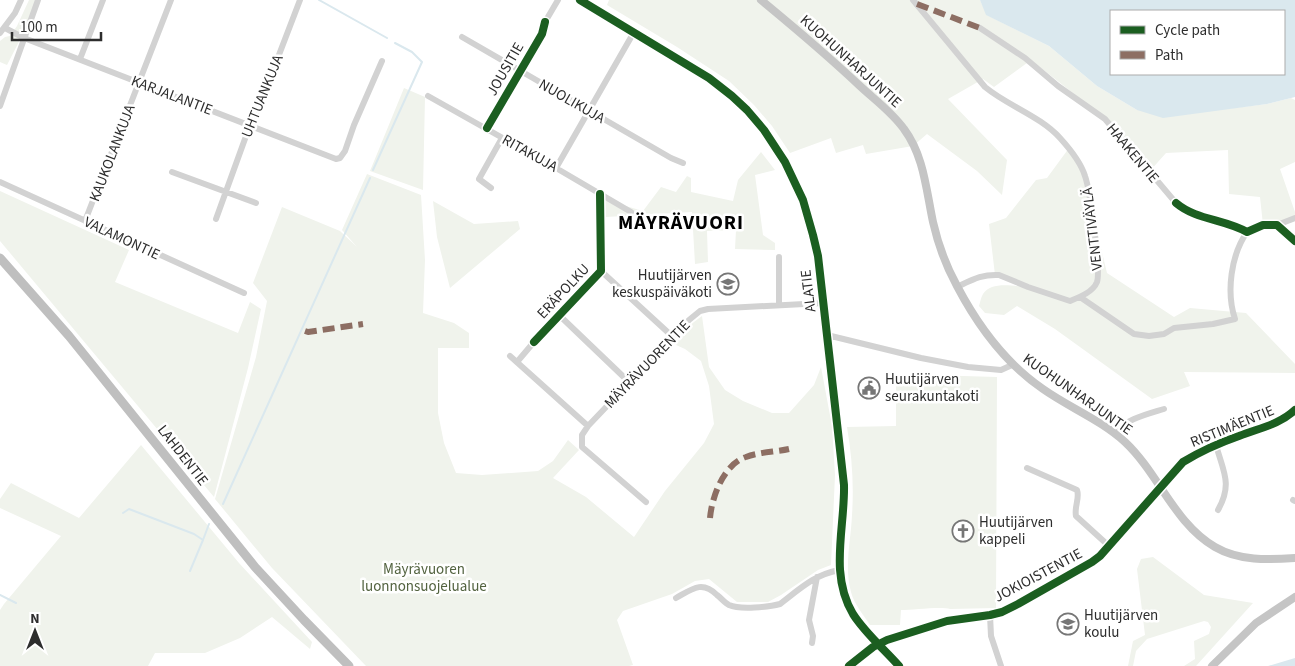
<svg xmlns="http://www.w3.org/2000/svg" width="1295" height="666" viewBox="0 0 1295 666" font-family="'Source Sans 3',sans-serif">
<style>
.green{fill:#f0f3ec}
.water{fill:#dae8ee;fill-rule:evenodd}
.lines{fill:none;stroke-linecap:round;stroke-linejoin:round}
.stream{stroke:#dae8ee;stroke-width:2}
.minor{stroke:#d2d2d2;stroke-width:6}
.major{stroke:#c5c5c5;stroke-width:8}
.highway{stroke:#bfbfbf;stroke-width:9}
.quiet{stroke:#8d6e63;stroke-width:6;stroke-dasharray:12 6;stroke-linecap:butt}
.cycleway-casing{stroke:#fff;stroke-width:11}
.cycleway{stroke:#1b5e20;stroke-width:8}
.labels{text-anchor:middle;stroke-width:5;stroke-linejoin:round;paint-order:stroke}
.street-label{font-size:15px;fill:#2d2d2d;stroke:#fff}
.poi-label{font-size:15px;fill:#2d2d2d;stroke:#fff;text-anchor:start}
.park-label{font-size:15px;fill:#536340;stroke:#fff}
.district-label{font-size:20px;font-weight:bold;letter-spacing:1px;fill:#000;stroke:#fff}
</style>
<rect width="100%" height="100%" fill="#fff"/>
<!-- green -->
<path class="green" d="M29,0h7l-11,30 -18,35 -7,-3v-21l5,-4 5,-1 7,-10z
M609,0h371l7,15 62,31 48,40 40,24 88,-1 42,-5 24,-6 4,2v62l-15,7 15,43v6l-32,7 -3,-28 -31,-3 -1,-44 -62,3 -17,19 -38,-49 -80,-63 -37,27 -11,-8 -35,20 59,61 -5,35 -25,-24 -50,-37 -14,12 -47,8 -3,-9 -27,8 -5,-15 -41,15 -18,-27 -18,-21 -25,-24 -52,-34 -70,-42z
M404,88l21,9 -2,93 -53,-19z
M1069,148l12,18 26,107 67,44 16,-9 56,5 49,51v9l-111,-1 6,14 -38,13 -97,-70 -38,-23 -13,9 -19,-2 -6,-7c1,-3 2,-9 4,-12 8,-13 30,-8 43,-7l-31,-12 -6,-51 17,-6 30,-38 11,-2z
M761,152l14,18 -20,5 8,60 12,8v7l-40,-1 1,-19 -29,1 1,31 -13,2 -3,-52 -86,5 -1,-17 38,11 18,-24 15,5 11,-16 4,2v14l42,9 5,-21z
M367,174l54,21 4,65 -2,53 31,10 15,10v15h-31v65l6,30 12,30 26,2 56,-4 15,-10 15,-21 11,10 -26,28 33,19 48,40 31,-46 39,-48 10,-19 -5,-38 -8,-25 -16,-12 -9,-4c5,-13 15,-21 26,-29l7,51 16,23 18,11 29,12h17l25,-28 7,-18 11,59 3,49 -4,90 -13,5 -37,25 -13,7h-31l-28,-23 -14,2 -23,13 -49,17 -6,9 16,45 -4,1h-263l-94,-98 -57,-69 41,-142 11,-56 -14,-18 29,-76 58,24 17,16 -15,-17z
M0,191l129,59 -14,32 123,51 12,-31 11,7 -13,59 -34,129 -214,-256z
M433,201l41,23 44,-3 2,8 -70,59 -13,-51z
M896,374l101,3 -1,231 -46,1c-8,-3 -38,1 -49,1l-1,15h-30c-7,-11 -16,-21 -19,-33 -7,-25 0,-52 1,-77 2,-30 0,-59 -5,-88l49,-1z
M141,445l98,118 73,79 -2,7 -38,-32 -32,21 -35,15h-50l-7,13h-148v-56l4,-6 57,-68 -61,-28v-9l11,-16 68,35z
M1153,557l51,38 49,8 -57,63h-12l11,-7 -1,-18 15,-7 2,-7 -3,-5 -4,-1 -57,18 -11,12 -3,15h-5l5,-25 12,-6 -8,-66 4,-10z"/>
<!-- water -->
<path class="water" d="M980,0h315v97l-28,7 -104,14 -26,-8 -40,-24 -48,-40 -63,-31zM1284,11v63h-173v-63z
M1295,658v8h-27z"/>
<g class="lines">
<!-- stream -->
<path class="stream" d="M319,0l68,38
M373,170l49,-108 -10,-10 -17,-9
M223,504l147,-326
M123,513l6,-4 65,25 9,6 -13,31
M203,540l6,-16
M0,595l16,8"/>
<!-- minor -->
<path class="minor" d="M580,0l129,78 23,18 15,14 17,20 21,32 18,38 10,35 5,21 26,229c1,43 -15,89 9,129 12,19 31,35 46,52
M913,0l72,87c23,19 55,29 75,51 10,11 21,25 25,38 5,14 16,94 12,106 -4,10 -17,15 -27,19l-42,-14 -29,-12c-17,-1 -27,5 -42,12
M545,22l13,-22
M5,28l19,10 312,121 4,-1 5,-7 9,-26 28,-64
M980,28l45,30 33,28 47,33 71,84c20,17 48,16 71,29l16,-7h14l18,16
M0,33l15,-20 6,-13
M462,37l209,121 12,5
M80,59l23,-59
M428,96l128,72 75,44
M0,106l38,-106
M556,168l78,-136
M172,172l84,31
M0,182l244,111
M491,188l-12,-9 23,-41
M216,219l34,-94 9,-18 41,-107
M85,221l86,-221
M1277,225l18,-7
M779,257v48
M601,271l72,66
M1080,297l54,37 15,2 15,-2 10,-6 39,-4 22,-5c-9,-27 -4,-64 12,-87
M560,316l70,67
M827,335l94,23 47,9 33,3 11,-5
M510,356l78,70
M517,362l17,-20
M1114,433c12,-14 34,-19 50,-24
M1216,445c7,26 17,39 2,65
M1027,468l50,22c3,8 -3,17 -1,26l33,30
M1293,500l2,1
M646,502l-64,-55v-12l6,-9 101,-106 11,-9 8,-2 115,-6
M676,598c16,-9 26,-18 41,-3 4,3 8,8 12,10 11,5 40,2 51,-1 21,-16 34,-29 59,-34
M990,615l1,21 10,30
M812,643l1,-7 -4,-16 8,-43
M849,666l24,-19 14,-7 60,-19 43,-6 12,-3 16,-8 74,-42 8,-6 83,-94c18,-11 36,-19 56,-26 20,-8 40,-11 56,-26"/>
<!-- major -->
<path class="major" d="M761,0c34,28 67,56 99,86 15,14 32,26 44,43 20,27 22,60 29,93 5,22 13,44 24,64 21,40 48,77 86,103 27,19 58,31 82,53 34,32 49,81 90,105 24,14 53,13 80,11
M1212,666l44,-43 39,-26"/>
<!-- highway -->
<path class="highway" d="M0,258l69,78 186,231 49,53 45,46"/>
<!-- quiet -->
<path class="quiet" d="M917,4l63,24
M305,331l3,1 55,-8
M710,518c2,-22 14,-54 36,-61 13,-5 29,-5 43,-8"/>
<!-- cycleway casing -->
<g class="cycleway-casing">
<path id="cycleway" d="M580,0l129,78 23,18 15,14 17,20 21,32 18,38 10,35 5,21 26,229c1,43 -15,89 9,129 12,19 31,35 46,52
M487,128l55,-94 3,-12
M1176,203c20,17 48,16 71,29l16,-7h14l18,16
M534,342l67,-71 -1,-77
M849,666l24,-19 14,-7 60,-19 43,-6 12,-3 16,-8 74,-42 8,-6 83,-94c18,-11 36,-19 56,-26 20,-8 40,-11 56,-26"/>
</g>
<!-- cycleway -->
<use href="#cycleway" class="cycleway"/>
</g>
<!-- icons -->
<defs>
<g id="school-ring" transform="scale(1.125)"><circle r="9.5" fill="#fff" stroke="#767676" stroke-width="1.5"/><path d="M0-5L7-2L0 1L-7-2ZM-4 1L0 2.5L4 1V4Q0 6-4 4Z" fill="#767676"/></g>
<g id="civic-ring" transform="scale(1.125)"><circle r="9.5" fill="#fff" stroke="#767676" stroke-width="1.5"/><path d="M-.6-6.5H3V-4.5H.6V-3L4-1V1h2V6H-6V1h2V-1L-.6-3ZM-1.2 2.5V6h2.4V2.5Z" fill="#767676"/></g>
<g id="church-ring" transform="scale(1.125)"><circle r="9.5" fill="#fff" stroke="#767676" stroke-width="1.5"/><path d="M-1.2-6h2.4v3.5h3.3v2.4h-3.3V6h-2.4V-.1h-3.3v-2.4h3.3Z" fill="#767676"/></g>
</defs>
<g fill-rule="evenodd">
<use href="#school-ring" x="728" y="284"/>
<use href="#civic-ring" x="869" y="388"/>
<use href="#church-ring" x="963" y="531"/>
<use href="#school-ring" x="1068" y="624"/>
</g>
<g class="labels">
<!-- street labels -->
<g class="street-label">
<text transform="translate(851 61) rotate(42)" y="5">KUOHUNHARJUNTIE</text>
<text transform="translate(505 69) rotate(-60)" y="5">JOUSITIE</text>
<text transform="translate(172 95) rotate(21)" y="5">KARJALANTIE</text>
<text transform="translate(262 96) rotate(-68)" y="5">UHTUANKUJA</text>
<text transform="translate(572 101) rotate(30)" y="5">NUOLIKUJA</text>
<text transform="translate(112 153) rotate(-69)" y="5">KAUKOLANKUJA</text>
<text transform="translate(530 153) rotate(29)" y="5">RITAKUJA</text>
<text transform="translate(1133 153) rotate(50)" y="5">HAAKENTIE</text>
<text transform="translate(1092 229) rotate(-97)" y="5">VENTTIVÄYLÄ</text>
<text transform="translate(122 238) rotate(25)" y="5">VALAMONTIE</text>
<text transform="translate(563 291) rotate(-47)" y="5">ERÄPOLKU</text>
<text transform="translate(808 291) rotate(-97)" y="5">ALATIE</text>
<text transform="translate(647 364) rotate(-46)" y="5">MÄYRÄVUORENTIE</text>
<text transform="translate(1078 394) rotate(35)" y="5">KUOHUNHARJUNTIE</text>
<text transform="translate(1232 426) rotate(-22)" y="5">RISTIMÄENTIE</text>
<text transform="translate(183 455) rotate(52)" y="5">LAHDENTIE</text>
<text transform="translate(1038 575) rotate(-28)" y="5">JOKIOISTENTIE</text>
</g>
<!-- poi labels -->
<g class="poi-label">
<text x="712" y="280" text-anchor="end">Huutijärven<tspan x="712" dy="17">keskuspäiväkoti</tspan></text>
<text x="885" y="384">Huutijärven<tspan x="885" dy="17">seurakuntakoti</tspan></text>
<text x="979" y="527">Huutijärven<tspan x="979" dy="17">kappeli</tspan></text>
<text x="1084" y="620">Huutijärven<tspan x="1084" dy="17">koulu</tspan></text>
</g>
<!-- park labels -->
<g class="park-label">
<text x="424" y="574">Mäyrävuoren<tspan x="424" dy="17">luonnonsuojelualue</tspan></text>
</g>
<!-- district labels -->
<g class="district-label">
<text x="681" y="229">MÄYRÄVUORI</text>
</g>
</g>
<!-- legend -->
<rect x="1110" y="10" width="175" height="65" fill="#ffffff" stroke="#ababab"/>
<rect x="1120" y="26" width="25" height="8" fill="#1b5e20" stroke="#ababab"/>
<text x="1155" y="35" font-size="15" fill="#2d2d2d">Cycle path</text>
<rect x="1120" y="51" width="25" height="8" fill="#8d6e63" stroke="#ababab"/>
<text x="1155" y="60" font-size="15" fill="#2d2d2d">Path</text>
<!-- north arrow -->
<g transform="translate(35 631)" stroke="#ffffff" stroke-width="4" paint-order="stroke">
<path d="M0-4L9 19L0 12L-9 19Z" fill="#2d2d2d"/>
<text y="-8" font-size="14" font-weight="bold" text-anchor="middle" fill="#2d2d2d">N</text>
</g>
<!-- scale -->
<path d="M12 32v8h89v-8" fill="none" stroke="#2d2d2d" stroke-width="2.5"/>
<text x="20" y="32" font-size="15" fill="#2d2d2d" stroke="#ffffff" stroke-width="4" paint-order="stroke">100 m</text>
</svg>
